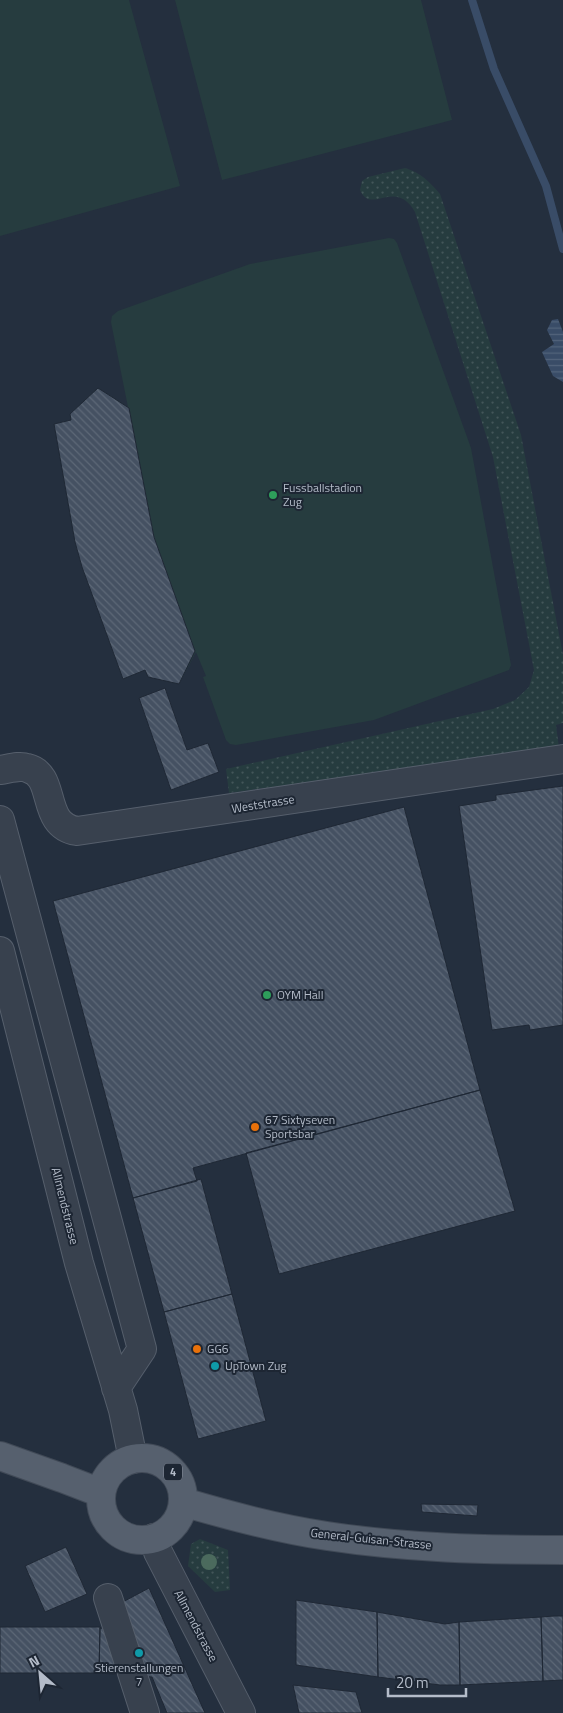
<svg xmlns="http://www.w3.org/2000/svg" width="563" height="1713" viewBox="0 0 563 1713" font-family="'Titillium Web',sans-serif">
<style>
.grass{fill:url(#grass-dots)}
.green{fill:#263c3f}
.water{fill:url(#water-rules)}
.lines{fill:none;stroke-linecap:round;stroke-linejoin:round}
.stream{stroke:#394c67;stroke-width:8}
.building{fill:url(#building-back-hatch);stroke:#1f2835}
.minor-casing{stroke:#565f6c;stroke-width:30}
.major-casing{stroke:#414a57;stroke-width:30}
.minor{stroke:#38414e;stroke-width:28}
.major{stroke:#56606e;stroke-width:28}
.tree{fill:#4b6a5d}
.leisure-dot{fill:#2e9e5b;stroke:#1d2633;stroke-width:2}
.food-dot{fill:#e8710a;stroke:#1d2633;stroke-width:2}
.culture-dot{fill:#0f9aa8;stroke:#1d2633;stroke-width:2}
.labels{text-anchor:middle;stroke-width:4;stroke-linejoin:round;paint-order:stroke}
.shield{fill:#1d2633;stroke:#878f9c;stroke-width:1}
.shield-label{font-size:11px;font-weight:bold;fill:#b4bcc9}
.poi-label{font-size:12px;fill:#b4bcc9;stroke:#1d2633;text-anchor:start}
.street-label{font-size:12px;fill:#b4bcc9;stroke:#1d2633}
</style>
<defs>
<pattern id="grass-dots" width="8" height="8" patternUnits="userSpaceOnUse" patternTransform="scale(1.25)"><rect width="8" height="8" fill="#263c3f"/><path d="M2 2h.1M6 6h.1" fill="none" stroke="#435659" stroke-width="1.8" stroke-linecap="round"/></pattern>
<pattern id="water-rules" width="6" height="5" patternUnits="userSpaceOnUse" patternTransform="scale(1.25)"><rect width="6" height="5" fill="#394c67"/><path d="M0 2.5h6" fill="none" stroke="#53647b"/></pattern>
<pattern id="building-back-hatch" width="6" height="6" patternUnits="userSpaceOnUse" patternTransform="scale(1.25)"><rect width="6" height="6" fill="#455162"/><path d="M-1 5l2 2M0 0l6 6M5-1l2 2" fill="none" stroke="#5d6877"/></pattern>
</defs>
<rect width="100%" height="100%" fill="#242f3e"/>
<!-- grass -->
<path class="grass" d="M405,168c16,5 24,13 35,26l81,241 42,220v68l-7,2 3,23 -330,45 -3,-24 267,-60 22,-9 14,-13 5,-17 -41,-213 -78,-245c-20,-35 -44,4 -55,-22l2,-9 6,-4z
M200,1539l28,11 2,40 -15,2 -27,-26 3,-22z"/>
<!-- green -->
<path class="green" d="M0,0h129l51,186 -180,50z
M175,0h246l31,120 -230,60z
M389,238l5,1 3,4 74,205 40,217 -2,5 -135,50 -138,25 -6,-1 -4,-4 -23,-63 3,-1 -10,-24 -17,32 -31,-7 -3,-7 -22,9 -41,-112 -7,-25 -21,-118 17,-4 -1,-6 28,-26 30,19 -17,-85 1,-6 6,-5 132,-47z"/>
<!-- water -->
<path class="water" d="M558,319l5,13v50l-10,-6 -11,-24 12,-8 -7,-14 5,-10z"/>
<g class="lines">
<!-- stream -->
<path class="stream" d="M472,0l22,69 52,117 17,63"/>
</g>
<!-- building -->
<path class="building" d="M98,388l31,20 25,129 41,114 -16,33 -31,-7 -3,-7 -22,9 -41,-112 -7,-25 -21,-118 17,-4 -1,-6z
M165,688l22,62 21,-7 11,29 -48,18 -32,-92z
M563,786v239l-33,5 -1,-5 -37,5 -33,-224 37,-6v-5z
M404,807l76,283 -287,78 4,13 -64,17 -80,-297z
M480,1090l35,121 -236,63 -33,-121z
M201,1179l31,115 -68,18 -31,-114z
M232,1294l34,127 -68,18 -34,-127z
M421,1504l57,1 -1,11 -55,-4z
M66,1547l21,47 -42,18 -20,-46z
M149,1588l56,125h-38l-15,-36 -53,-4 1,-45 30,4 -11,-28z
M296,1600l81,12 1,65 -82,-12z
M377,1612l68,12 14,-2 1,63h-20l-62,-8z
M554,1616h9v64l-20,1 -2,-64z
M541,1617l2,64 -83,4 -1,-63z
M0,1627h100l-1,46h-99z
M293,1685l63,7 6,21h-63z"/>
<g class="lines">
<!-- minor casing -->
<g class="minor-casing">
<path id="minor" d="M0,770c8,-1 19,-5 27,-2 31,7 12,57 50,63l486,-72
M0,820l142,529 -26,39
M0,951l79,312 44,147 10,49
M154,1538l4,14 83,161
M108,1598l37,115"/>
</g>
<!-- major casing -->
<g class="major-casing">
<path id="major" d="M0,1456l62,22 39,15
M101 1499a41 41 0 1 1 82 0a41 41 0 1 1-82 0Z
M183,1502c47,14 96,27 144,34 78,12 158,14 236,14"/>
</g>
<!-- minor -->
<use href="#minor" class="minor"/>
<!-- major -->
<use href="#major" class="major"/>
</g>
<!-- trees -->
<circle class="tree" cx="209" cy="1562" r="8"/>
<!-- markers -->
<g class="leisure-dot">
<circle cx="273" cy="495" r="5"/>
<circle cx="267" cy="995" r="5"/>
</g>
<g class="food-dot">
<circle cx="255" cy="1127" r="5"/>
<circle cx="197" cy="1349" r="5"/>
</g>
<g class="culture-dot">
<circle cx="215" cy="1366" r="5"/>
<circle cx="139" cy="1653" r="5"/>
</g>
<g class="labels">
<!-- shield labels -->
<rect class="shield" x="164" y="1463.5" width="18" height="17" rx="4"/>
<g class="shield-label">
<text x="173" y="1476">4</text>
</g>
<!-- poi labels -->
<g class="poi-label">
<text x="283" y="492">Fussballstadion<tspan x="283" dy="14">Zug</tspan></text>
<text x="277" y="999">OYM Hall</text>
<text x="265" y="1124">67 Sixtyseven<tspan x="265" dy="14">Sportsbar</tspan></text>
<text x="207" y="1353">GG6</text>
<text x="225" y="1370">UpTown Zug</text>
<text x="139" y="1672" text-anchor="middle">Stierenstallungen<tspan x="139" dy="14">7</tspan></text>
</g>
<!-- street labels -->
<g class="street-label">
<text transform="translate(263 804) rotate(-9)" y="4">Weststrasse</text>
<text transform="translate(65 1206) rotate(76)" y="4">Allmendstrasse</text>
<text transform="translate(371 1539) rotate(6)" y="4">General-Guisan-Strasse</text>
<text transform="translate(196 1626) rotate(62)" y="4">Allmendstrasse</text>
</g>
</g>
<!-- north arrow -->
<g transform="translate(40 1673) rotate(333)" stroke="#1d2633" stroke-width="4" paint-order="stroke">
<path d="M0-4L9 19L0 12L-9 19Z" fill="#b4bcc9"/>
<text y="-8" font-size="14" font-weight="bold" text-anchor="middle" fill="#b4bcc9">N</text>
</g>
<!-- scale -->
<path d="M388 1688v8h78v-8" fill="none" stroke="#b4bcc9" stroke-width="2.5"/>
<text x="396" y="1688" font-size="15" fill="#b4bcc9" stroke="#1d2633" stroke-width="4" paint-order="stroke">20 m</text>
</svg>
